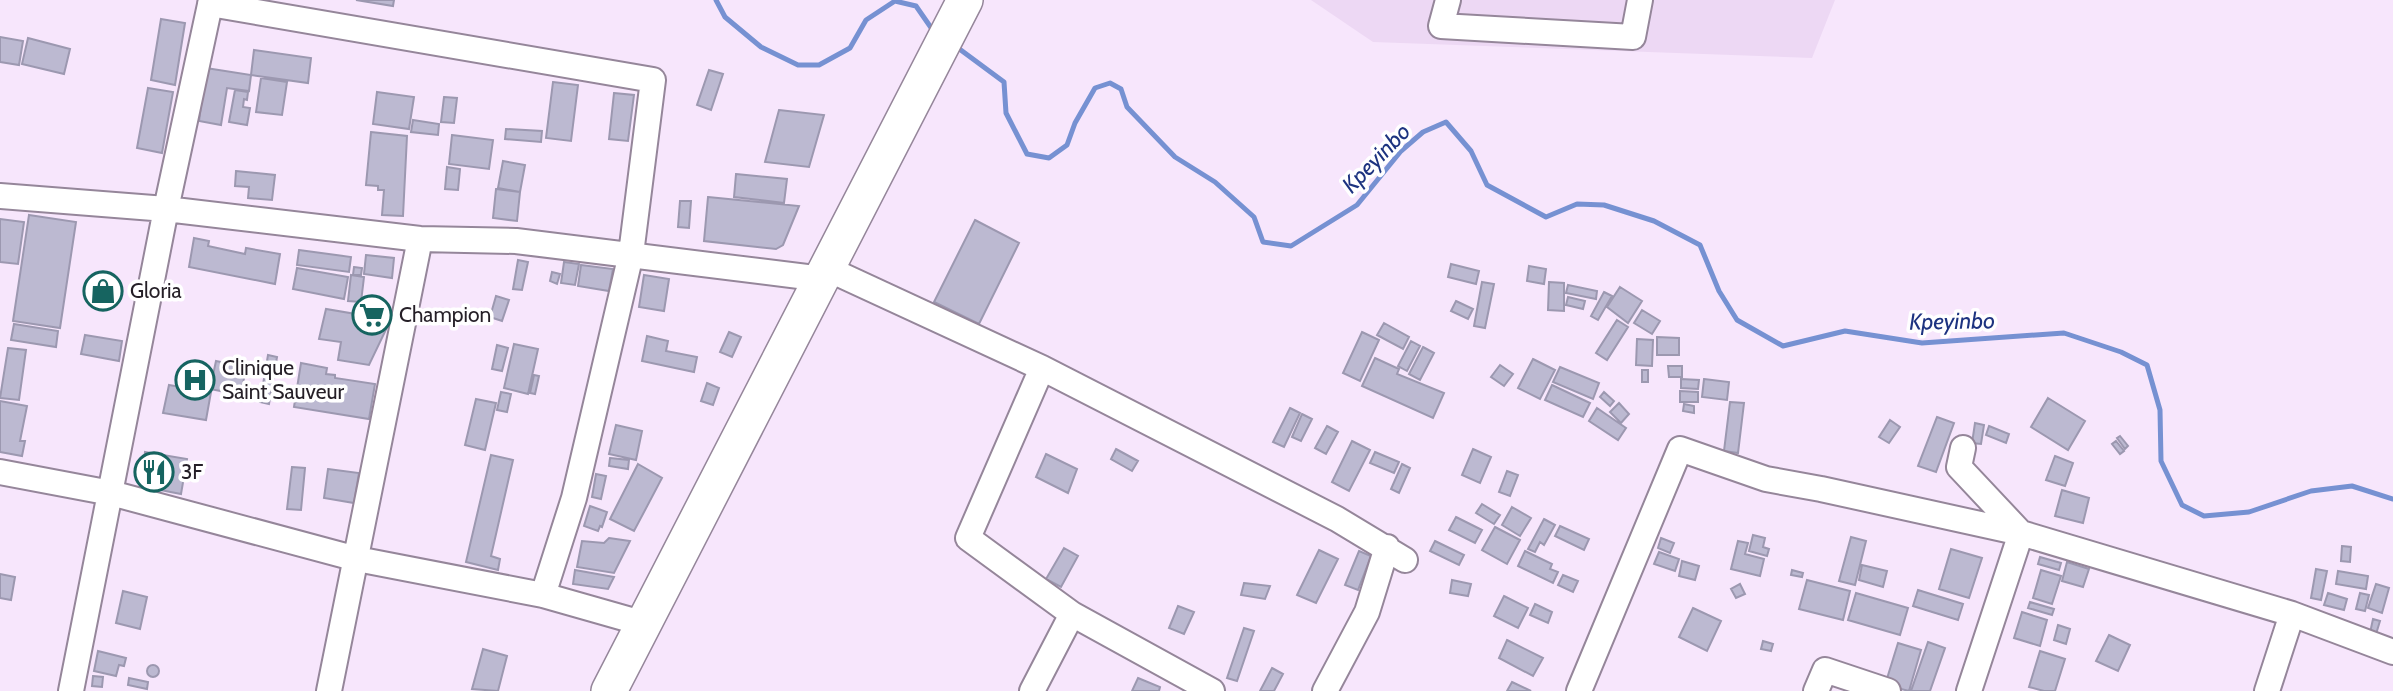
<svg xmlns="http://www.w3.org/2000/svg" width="2393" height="691" viewBox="0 0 2393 691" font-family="Cabin,sans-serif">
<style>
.built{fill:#edd8f4}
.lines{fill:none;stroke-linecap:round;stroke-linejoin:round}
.stream{stroke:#7691d2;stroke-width:5}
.building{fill:#bcb9d1;stroke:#9c98b0;stroke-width:2}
.minor-casing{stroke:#95869a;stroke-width:28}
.highway-casing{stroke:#95869a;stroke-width:38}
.minor{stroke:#fff;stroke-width:24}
.highway{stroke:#fff;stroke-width:35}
.labels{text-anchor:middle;stroke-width:7;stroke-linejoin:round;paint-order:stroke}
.poi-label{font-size:21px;fill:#251f27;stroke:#fff;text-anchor:start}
.water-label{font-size:23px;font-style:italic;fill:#1d3380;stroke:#fff}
</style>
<rect width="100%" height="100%" fill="#f7e6fc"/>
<!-- built -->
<path class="built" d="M1311,0h524l-23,58 -439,-16z"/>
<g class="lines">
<!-- stream -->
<path class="stream" d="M716,0l9,17 36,30 37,18h21l31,-17 16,-28 29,-19 21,5 18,26
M954,45l50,37 2,31 21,41 22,4 18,-13 8,-22 20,-35 15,-5 11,6 6,18 48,50 40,25 39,35 9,25 28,4 66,-41 44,-54 22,-19 23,-10 25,29 16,34 59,32 31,-13 27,1 50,16 46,24 19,46 18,29 46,26 62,-15 77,12 142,-10 57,19 26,13 13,45 1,51 21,44 22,11 45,-4 62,-21 41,-5 41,13"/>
</g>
<!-- building -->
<path class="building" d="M356,0h38l-1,6z
M161,19l24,4 -10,62 -24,-5z
M0,37l23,4 -4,24 -19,-3z
M28,38l42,11 -6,25 -42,-10z
M254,50l57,8 -3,25 -57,-8z
M206,68l45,7 -2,16 -22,-3 -6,37 -22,-4z
M709,70l14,4 -12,36 -14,-5z
M261,78l26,4 -5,33 -26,-3z
M553,82l25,3 -7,56 -25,-3z
M148,88l25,4 -11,61 -25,-5z
M235,90l13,2 -1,8 -3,-1 -1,8 7,1 -3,17 -18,-3z
M377,92l37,5 -5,32 -36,-5z
M614,93l20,2 -6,46 -19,-2z
M444,97l13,1 -3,25 -13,-1z
M779,110l45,5 -15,52 -44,-5z
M413,120l26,4 -1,11 -27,-3z
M506,129l36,2 -1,11 -36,-3z
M371,132l36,4 -4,80 -21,-1 2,-25h-6v-4l-12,-1z
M452,135l41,5 -4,29 -40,-5z
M503,161l22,4 -5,27 -22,-4z
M447,167l13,2 -2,21 -13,-1z
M236,171l39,4 -3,25 -24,-2 1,-11 -14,-1z
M736,174l51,5 -3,24 -50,-6z
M496,189l24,3 -3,29 -24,-3z
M708,197l91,9 -16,39 -7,4 -72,-8z
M680,201h11l-2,27 -11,-1z
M29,215l47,7 -16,106 -47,-7z
M0,219l24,3 -6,42 -18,-2z
M975,220l44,23 -40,81 -45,-22z
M194,238l15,3 -1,5 37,8 1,-6 34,6 -5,30 -86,-17z
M299,250l52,7 -2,15 -52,-7z
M366,255l28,3 -2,20 -28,-4z
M518,260l10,2 -6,28 -9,-1z
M564,262l15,2 -4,21 -14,-2z
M1451,264l28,7 -3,13 -28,-7z
M581,265l32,4 -4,22 -31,-5z
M1529,266l17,3 -2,15 -17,-3z
M354,267l8,1 -1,7h-8z
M297,268l51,9 -4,22 -51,-10z
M552,272l8,2 -3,10 -7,-3z
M351,275l13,2 -3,25 -13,-1z
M644,275l25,4 -5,32 -25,-4z
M1482,282l12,2 -9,44 -11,-2z
M1549,282l15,1v28l-16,-1z
M1568,285l29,6 -1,8 -30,-6z
M1620,287l22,14 -14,22 -21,-16z
M1604,292l8,4 -14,24 -7,-4z
M496,296l13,4 -7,21 -12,-4z
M1568,297l17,4 -2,8 -17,-4z
M1456,301l17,8 -5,10 -17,-8z
M357,308l36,7 -24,50 -31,-5 3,-18 -22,-3 7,-30 30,5z
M1642,310l18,11 -8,13 -18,-11z
M1617,320l11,7 -21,33 -11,-7z
M1384,323l25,14 -6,12 -26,-14z
M14,324l44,7 -2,16 -45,-7z
M729,332l12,5 -9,20 -12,-5z
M1362,332l17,8 -19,41 -17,-8z
M85,335l37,6 -3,20 -38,-7z
M647,336l21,5 -2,10 31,6 -3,15 -52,-11z
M1657,337l22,1v17h-22z
M1637,339l16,1 -1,26 -16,-1z
M1411,341l9,5 -13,25 -9,-5z
M514,344l24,5 -10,45 -24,-6z
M497,345l11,3 -6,23 -10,-2z
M1423,347l11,6 -14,27 -11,-6z
M8,348l18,2 -7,50 -19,-2z
M268,355l9,2 -8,47 -9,-2z
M1375,358l24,11 -2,5 47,19 -11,25 -71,-32z
M1533,359l22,11 -15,29 -22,-11z
M216,361l30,6 -5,28 -31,-6z
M301,363l26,5 -1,6 9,1v3l40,6 -6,35 -75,-12z
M1500,365l13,9 -9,12 -13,-9z
M1668,366h14v11h-13z
M1560,367l39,16 -6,16 -40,-17z
M1642,370h6v12h-6z
M534,375l5,1 -4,18 -5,-1z
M1681,379l18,1 -1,9 -17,-1z
M1704,379l25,3 -2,18 -25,-3z
M707,383l12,5 -6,17 -12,-4z
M169,385l42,7 -5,28 -43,-7z
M1552,385l38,18 -7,14 -38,-17z
M1680,391l18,1v10h-18z
M501,392l10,2 -4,18 -10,-2z
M1604,392l10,9 -4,5 -10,-9z
M2048,398l37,23 -17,29 -37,-23z
M476,399l20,4 -11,47 -20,-5z
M0,401l27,5 -7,35h5l-3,15 -22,-4z
M1730,402l14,1 -6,50 -14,-2z
M1619,403l10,11 -8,9 -11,-11z
M1684,404l10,2v7l-11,-2z
M1290,408l10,5 -16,34 -11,-5z
M1597,408l29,20 -8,12 -29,-19z
M1302,414l10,5 -11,22 -9,-4z
M1937,417l17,6 -18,49 -18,-6z
M1890,420l10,7 -11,16 -10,-6z
M1975,423l9,2 -3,19 -9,-1z
M616,425l26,6 -6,29 -27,-6z
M1327,426l11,6 -12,22 -11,-6z
M1989,426l20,8 -3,9 -20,-8z
M2120,436l8,10 -3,3 -8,-11z
M1352,441l18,9 -21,41 -17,-9z
M2116,441l8,10 -4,3 -8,-10z
M1116,449l22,12 -6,10 -21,-12z
M1473,449l18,8 -11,26 -18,-8z
M145,452l42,7 -6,35 -26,-5 4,-25 -15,-3z
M1375,452l24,10 -5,11 -24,-10z
M1046,454l31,15 -9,24 -32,-16z
M491,455l22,5 -22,96 9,3 -2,11 -32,-8z
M2055,456l18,7 -8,23 -19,-6z
M610,458l19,2 -1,9 -19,-3z
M638,464l24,14 -28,53 -24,-12z
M1402,464l8,4 -11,25 -8,-4z
M292,467l13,1 -4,42 -14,-1z
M328,469l31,4 -5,30 -30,-5z
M1507,471l11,4 -8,21 -11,-4z
M596,474l10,2 -5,23 -9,-2z
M2062,490l27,8 -6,25 -28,-7z
M1482,504l18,11 -6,9 -18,-11z
M590,506l17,6 -5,15 -2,-1 -2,5 -14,-5z
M1512,507l19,11 -11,18 -18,-11z
M1456,517l26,13 -7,13 -26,-13z
M1544,519l11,6 -11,20 -4,-3 -5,10 -7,-3z
M1560,526l29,13 -5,11 -29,-14z
M1495,527l25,13 -13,24 -25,-14z
M1753,535l12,3 -2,9 6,2 -2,7 -18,-5z
M1851,537l15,4 -11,44 -16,-4z
M609,538l21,3 -16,32 -37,-6 5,-26 22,2z
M1661,538l13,5 -4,10 -12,-5z
M1435,541l29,14 -5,10 -29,-14z
M1738,541l10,2 -3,11 19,5 -4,17 -29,-7z
M2342,546l9,1 -1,15 -9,-1z
M1064,548l14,8 -17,31 -15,-8z
M1951,549l31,9 -13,40 -30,-9z
M1319,550l19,9 -22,44 -19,-8z
M1359,551l12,5 -13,34 -13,-5z
M1525,551l27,13 -2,5 8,3 -5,11 -35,-17z
M1659,552l20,7 -4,12 -21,-7z
M2040,557l21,6 -2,7 -21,-6z
M1682,561l17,5 -4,14 -16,-4z
M2067,562l22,7 -6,18 -21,-6z
M1862,565l25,6 -4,16 -24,-7z
M2316,569l11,2 -6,29 -10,-2z
M575,570l39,7 -6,12 -35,-5z
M1792,570l11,3 -1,4 -11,-2z
M2041,570l20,6 -9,28 -19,-6z
M2338,571l30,5 -2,13 -30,-5z
M0,574l15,3 -4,23 -11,-2z
M1563,575l15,6 -5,11 -15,-7z
M1452,580l19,4 -3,12 -18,-3z
M1807,580l43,11 -7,29 -44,-11z
M1244,583l26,3 -5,13 -24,-4z
M1740,584l5,10 -9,4 -5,-9z
M2376,584l13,4 -7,25 -14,-5z
M1918,590l45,14 -5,16 -45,-14z
M123,591l24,6 -7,32 -24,-6z
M1856,593l52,15 -8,27 -52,-15z
M2328,593l19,6 -3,11 -20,-5z
M2360,593l9,2 -4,16 -9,-2z
M1504,596l24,12 -10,20 -24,-12z
M2030,602l24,7 -2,6 -24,-7z
M1535,604l17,8 -4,11 -18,-8z
M1178,606l16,6 -10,22 -15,-6z
M1693,608l28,13 -14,30 -28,-14z
M2022,612l25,8 -7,26 -26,-8z
M2373,619l7,2 -4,13 -6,-1z
M2058,625l12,4 -4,15 -12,-4z
M1244,628l10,3 -17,50 -10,-3z
M2109,635l21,10 -12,26 -22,-10z
M1507,640l36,18 -10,18 -34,-18z
M1763,641l10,3 -2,7 -10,-2z
M1928,642l17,6 -15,43h-19z
M1898,643l23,7 -12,41 -24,-6z
M483,649l24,7 -9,35 -26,-2z
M98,651l28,7 -2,8 -5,-1 -3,11 -22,-5z
M2040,651l25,8 -10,32h-11l-15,-4z
M147 671a6 6 0 1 1 12 0a6 6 0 1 1-12 0Z
M1272,668l11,6 -9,17h-14z
M93,676l10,1 -1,10 -10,-1z
M129,678l19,4 -1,7 -19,-4z
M1138,678l22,9 -1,4h-27z
M1512,682l19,9h-24z"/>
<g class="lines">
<!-- minor casing -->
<g class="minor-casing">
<path id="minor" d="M1448,0l-7,26 192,11 7,-37
M210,4l443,76 -22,174 -57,244 -31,97
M0,196l166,13 254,30 96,2 307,38
M828,269l214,99 295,151 68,41
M1042,368l-74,170 104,76 140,77
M1963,448l-4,19 62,66 -52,158
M0,472l111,21 246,66 186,36 102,29
M71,691l95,-482 45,-209
M329,691l91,-452
M1032,691l40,-77
M1325,691l42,-79 20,-65
M1579,691l101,-242 86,30 55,10 200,44 271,81 101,38
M1816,691l9,-21 63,21
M2267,691l25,-77"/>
</g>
<!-- highway casing -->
<g class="highway-casing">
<path id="highway" d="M609,691l356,-691"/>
</g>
<!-- minor -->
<use href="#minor" class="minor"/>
<!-- highway -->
<use href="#highway" class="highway"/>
</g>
<!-- icons -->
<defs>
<g id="shop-ring" transform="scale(2.0125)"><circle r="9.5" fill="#fff" stroke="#166460" stroke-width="1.5"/><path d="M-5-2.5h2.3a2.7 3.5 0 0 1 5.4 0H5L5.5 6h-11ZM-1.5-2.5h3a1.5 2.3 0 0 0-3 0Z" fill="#166460"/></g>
<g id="supermarket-ring" transform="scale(2.0125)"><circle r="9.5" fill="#fff" stroke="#166460" stroke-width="1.5"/><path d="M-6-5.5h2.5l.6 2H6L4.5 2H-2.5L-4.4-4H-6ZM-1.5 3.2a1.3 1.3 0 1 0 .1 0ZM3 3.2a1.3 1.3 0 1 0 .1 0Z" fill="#166460"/></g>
<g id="hospital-ring" transform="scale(2.0125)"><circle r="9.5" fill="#fff" stroke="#166460" stroke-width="1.5"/><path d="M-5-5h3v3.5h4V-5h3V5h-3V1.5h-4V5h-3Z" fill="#166460"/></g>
<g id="restaurant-ring" transform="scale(2.0125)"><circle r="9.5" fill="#fff" stroke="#166460" stroke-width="1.5"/><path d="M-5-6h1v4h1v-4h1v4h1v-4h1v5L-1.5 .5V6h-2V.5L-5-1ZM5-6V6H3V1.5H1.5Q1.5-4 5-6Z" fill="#166460"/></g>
</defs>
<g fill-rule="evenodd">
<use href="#shop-ring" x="103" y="291"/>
<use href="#supermarket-ring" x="372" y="315"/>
<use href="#hospital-ring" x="195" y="380"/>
<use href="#restaurant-ring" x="154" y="472"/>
</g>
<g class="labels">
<!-- poi labels -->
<g class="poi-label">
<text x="130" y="298">Gloria</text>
<text x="399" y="322">Champion</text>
<text x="222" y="375">Clinique<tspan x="222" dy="24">Saint Sauveur</tspan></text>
<text x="181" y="479">3F</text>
</g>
<!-- water labels -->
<g class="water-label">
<text transform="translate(1376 158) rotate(-46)" y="8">Kpeyinbo</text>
<text transform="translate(1952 321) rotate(-1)" y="8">Kpeyinbo</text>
</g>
</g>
</svg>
